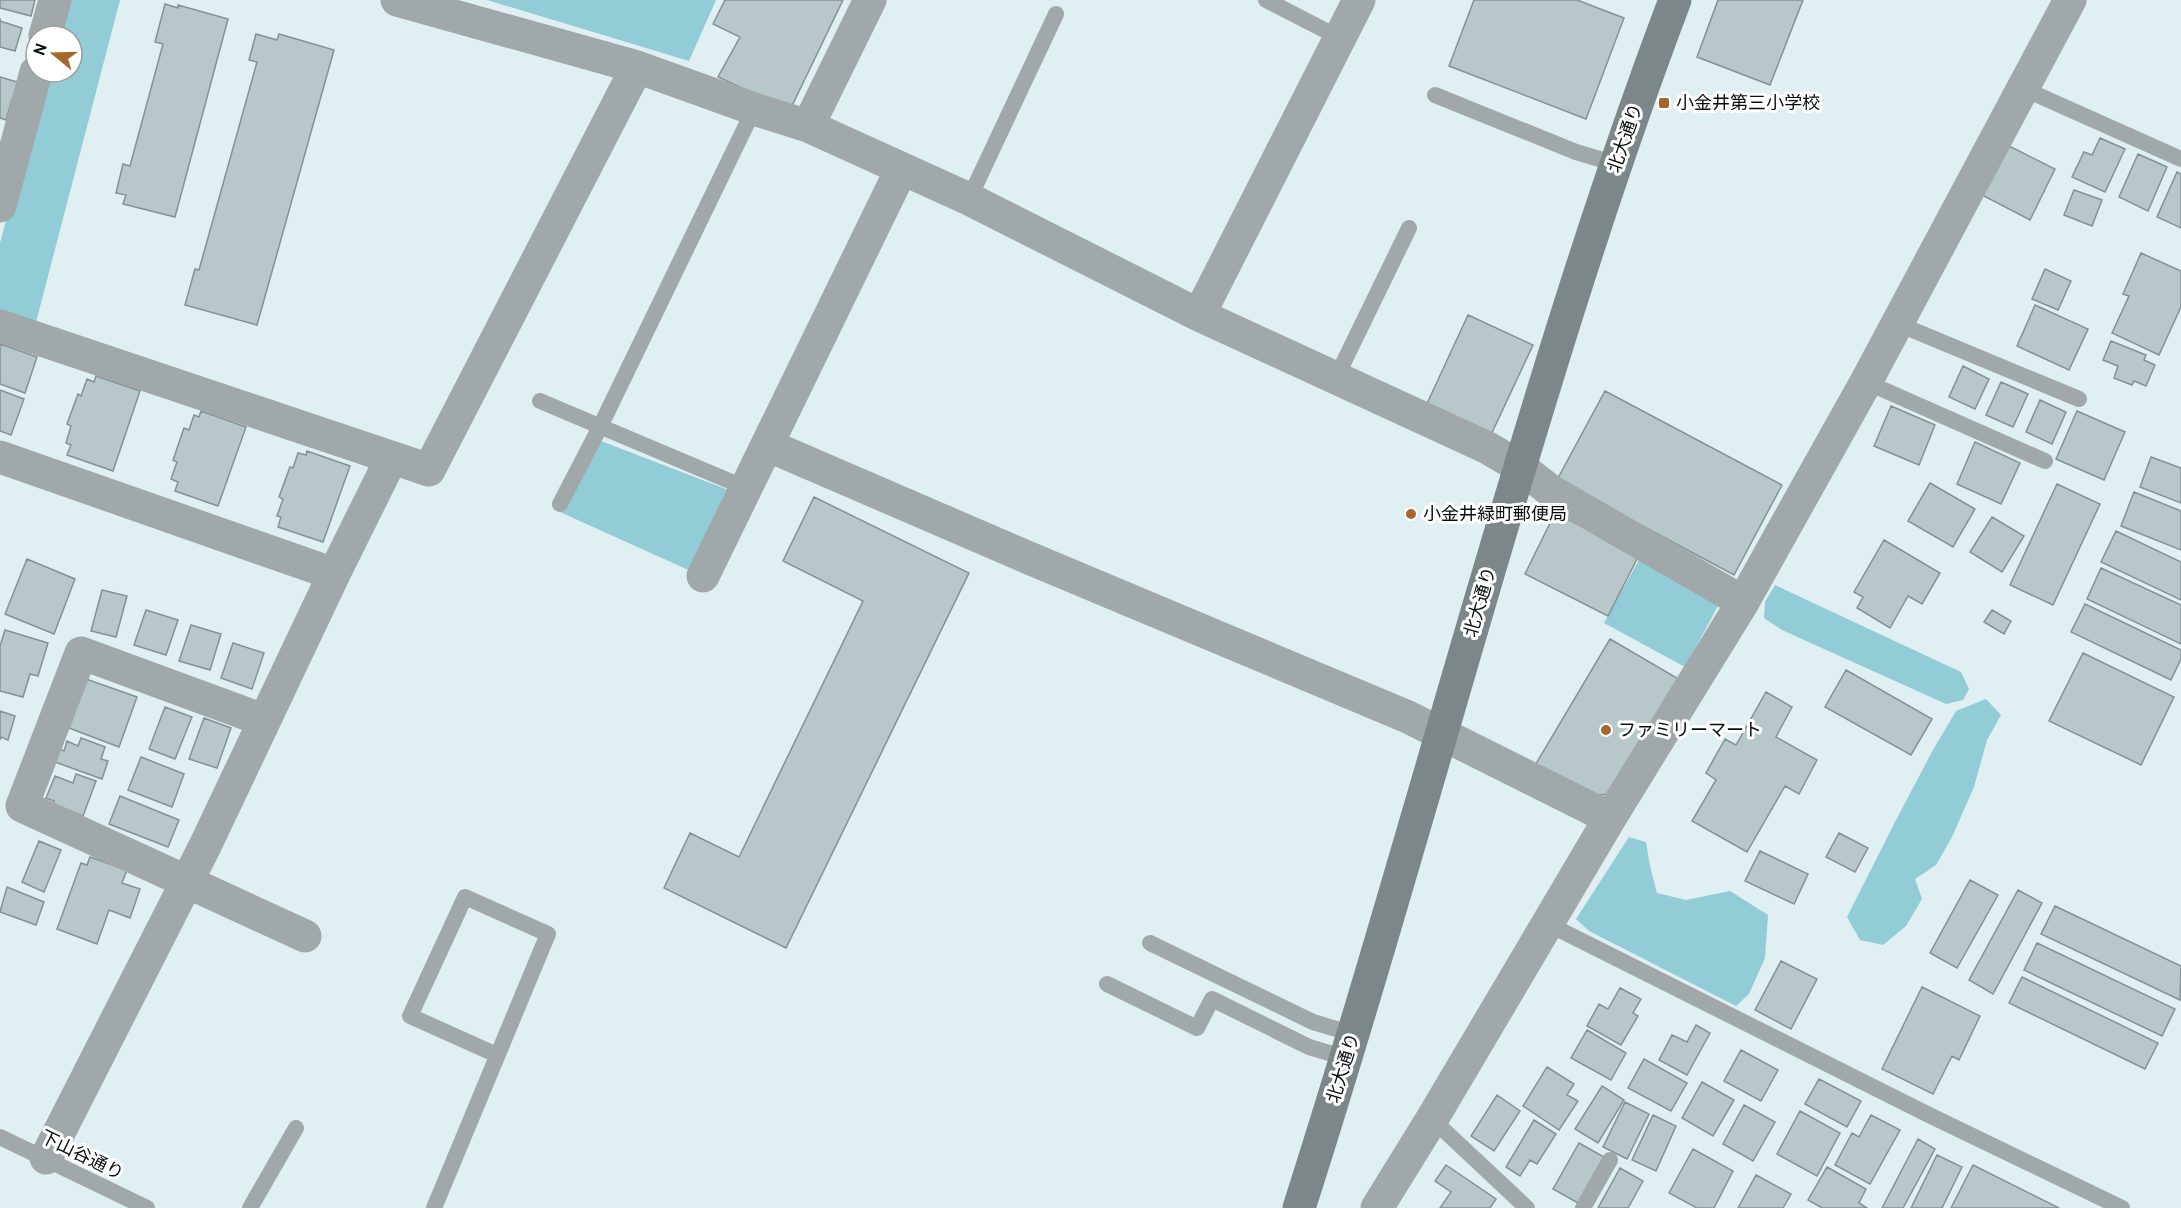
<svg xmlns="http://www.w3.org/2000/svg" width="2181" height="1208" viewBox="0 0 2181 1208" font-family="Overpass,'Noto Sans JP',sans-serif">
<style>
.green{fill:#92ccd6}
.building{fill:#b8c7ca;stroke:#849295;stroke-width:1.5}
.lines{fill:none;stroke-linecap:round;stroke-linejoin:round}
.lane{stroke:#a1a8a9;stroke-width:16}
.street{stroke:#a1a8a9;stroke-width:33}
.secondary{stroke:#7d8789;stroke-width:33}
.poi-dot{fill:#a6672e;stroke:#fff;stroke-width:2}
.labels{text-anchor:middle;stroke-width:6;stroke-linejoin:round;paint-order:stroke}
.poi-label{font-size:18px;fill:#070c0d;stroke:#fff;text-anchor:start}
.street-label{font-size:18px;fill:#070c0d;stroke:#fff}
</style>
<rect width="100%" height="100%" fill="#e0eff2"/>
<!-- green -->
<path class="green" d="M65,0h55l-85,326 -35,-11v-72l46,-171h26v-36h-16z
M487,0h229l-27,61z
M601,441l130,50 -36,82 -135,-61z
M1645,549l80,44 -40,74 -81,-44z
M1775,585l186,87 8,17 -6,11 -17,4 -164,-74 -18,-12 1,-16z
M1986,699l15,16 -14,25 -13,47 -22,50 -16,28 -21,14 7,20 -16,27 -23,19 -23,-5 -13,-23 49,-97 37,-70 23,-39z
M1629,837l17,5 4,24 7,27 29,7 44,-9 38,24 -3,43 -16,36 -13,12 -147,-75 -13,-12z"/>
<!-- building -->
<path class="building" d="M0,0h35l-4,16 -31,-8z
M725,0h118l-53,110 -72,-33 22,-40 -27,-13z
M1474,0h103l47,18 -38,101 -137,-53z
M1718,0h85l-33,85 -73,-28z
M165,4l13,4v-3l50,14 -53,198 -52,-13 3,-9 -10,-2 7,-29 7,2 33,-122 -8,-2z
M0,18v3l22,7 -7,23 -15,-4z
M256,34l21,6 2,-6 55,16 -77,275 -72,-20 10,-36 4,1 58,-208 -8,-2z
M0,77l24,7 -12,15 -6,21 -6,-2z
M2100,138l25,11 -20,43 -33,-15 12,-25 8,3z
M2007,145l48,24 -25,51 -48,-25z
M2138,154l29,13 -19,44 -29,-14z
M2177,172l4,2v54l-24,-11z
M2074,190l28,10 -10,26 -28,-11z
M2141,253l40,18v36l-22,48 -47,-22 17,-37 -6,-2z
M2045,269l26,12 -13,29 -26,-11z
M2035,305l53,24 -19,41 -52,-24z
M1468,315l65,30 -44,94 -65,-29z
M2111,341l35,14 -2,5 11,5 -9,21 -12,-5 -2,4 -18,-7 4,-12 -15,-6z
M0,344l37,13 -12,36 -25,-9z
M1963,366l26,13 -14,30 -26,-12z
M96,376l44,15 -27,80 -46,-16 4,-10 -5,-2 5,-17 -4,-2 11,-30 3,2 6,-17 7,3z
M2001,382l27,12 -15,33 -27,-12z
M0,390l24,9 -13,36 -11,-4z
M1605,391l177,94 -48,90 -177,-95z
M2040,400l26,12 -14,32 -26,-12z
M1891,406l44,19 -16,40 -45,-19z
M201,411l45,16 -28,79 -43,-15 3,-9 -7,-3 6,-17 -4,-2 11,-32 5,2 5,-15 5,2z
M2077,411l48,21 -21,48 -48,-21z
M1975,442l45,21 -19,41 -44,-20z
M307,451l43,15 -27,76 -45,-15 3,-10 -4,-1 6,-17 -4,-2 11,-30 3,1 5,-15 8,2z
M2151,457l30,11v35l-41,-16z
M1930,483l45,26 -22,38 -45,-26z
M2057,484l43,20 -47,101 -43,-20z
M2134,492l47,19v39l-60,-24z
M814,497l155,76 -183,375 -122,-60 26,-55 49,24 124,-256 -80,-40z
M1555,513l84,42 -31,61 -83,-42z
M1992,517l32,19 -22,36 -32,-20z
M2116,531l65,31v38l-80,-38z
M1884,540l56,33 -18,31 -14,-8 -18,32 -33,-20 6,-11 -9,-5z
M27,559l48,20 -21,55 -49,-20z
M2101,568l80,37v39l-94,-45z
M102,590l25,6 -11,41 -25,-6z
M2085,604l96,46v9l-10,21 -100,-48z
M146,610l32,10 -12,35 -32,-10z
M1992,610l19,11 -7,13 -20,-12z
M191,625l30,9 -11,36 -31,-9z
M5,630l43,13 -10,33 -8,-2 -7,23 -23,-6v-45z
M1610,639l72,42 -66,112 -32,4 -50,-30z
M233,643l31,10 -12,36 -31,-11z
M2083,653l91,44 -33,68 -92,-44z
M1846,670l86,49 -21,36 -86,-48z
M86,679l51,18 -18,50 -50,-19z
M1766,692l26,15 -16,30 41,23 -18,34 -14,-8 -38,66 -55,-31 24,-41 -10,-7 19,-34 11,6z
M165,707l27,10 -17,42 -26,-10z
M0,711l15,5 -7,24 -7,-3 -1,3z
M204,718l27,10 -14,40 -28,-9z
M81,738l24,9 -4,12 7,2 -6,18 -47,-17 5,-13 4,2 3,-10 11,5z
M141,757l43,17 -12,33 -44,-17z
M76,774l20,7 -13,35 -30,-12 1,-3 -8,-3 9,-22 18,7z
M120,796l59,24 -11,27 -59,-23z
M1839,833l29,15 -13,24 -29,-15z
M39,841l22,9 -17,42 -22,-10z
M1760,851l48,23 -14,30 -49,-23z
M90,857l37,13 -5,13 18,6 -10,29 -21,-8 -12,34 -40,-15 24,-66 6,2z
M1970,880l28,15 -41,73 -27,-15z
M7,887l37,15 -8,23 -36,-13z
M2018,890l24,13 -49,91 -24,-14z
M2055,906l126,60 -1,34 -139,-66z
M2037,943l138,66 -13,27 -138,-66z
M1781,961l36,18 -26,50 -36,-19z
M2022,977l136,66 -13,26 -136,-66z
M1922,987l58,29 -21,44 -7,-4 -19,38 -51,-25z
M1620,988l21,11 -8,14 5,3 -17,29 -34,-19 12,-22 9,5z
M1696,1025l14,8 -23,42 -28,-15 13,-25 15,7z
M1587,1030l39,23 -15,27 -40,-22z
M1741,1050l37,20 -17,31 -37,-20z
M1644,1059l43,24 -16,28 -43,-23z
M1547,1067l27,17 -7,11 11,6 -19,29 -36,-24z
M1819,1079l42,22 -14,26 -42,-23z
M1702,1082l32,18 -21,36 -31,-18z
M1602,1086l22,14 -26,43 -23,-14z
M1497,1095l23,16 -26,40 -23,-15z
M1625,1102l24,12 -22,45 -24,-12z
M1744,1105l31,17 -22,39 -30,-17z
M1800,1111l40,22 -23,43 -40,-22z
M1653,1115l23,11 -20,45 -24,-11z
M1871,1115l29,15 -30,54 -35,-19 17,-32 7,4z
M1534,1120l22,14 -19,30 -7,-4 -10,16 -14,-9z
M1918,1139l17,10 -32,59h-21z
M1579,1143l25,14 -26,46 -25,-14z
M1693,1149l40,22 -19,37h-17l-28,-15z
M1937,1155l25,12 -20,41h-31z
M1446,1165l50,34 -6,9h-50l11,-16 -16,-11z
M1973,1165l86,43h-108z
M1827,1167l39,22 -7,14 8,5h-45l-14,-8z
M1620,1168l23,13 -15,27h-30z
M1756,1175l35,19 -8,14h-45z"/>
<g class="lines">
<!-- lane -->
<path class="lane" d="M1266,0l74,38
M2024,89l157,70
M1435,95l141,57 40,12
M969,199l87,-185
M1896,323l183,76
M1335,380l74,-152
M1866,382l179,79
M540,401l206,87
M560,504l40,-77 154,-318
M1546,923l383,192 193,93
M1150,943l163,79 40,12
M1107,984l90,44 15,-29 97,48 37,11
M1432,1119l95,89
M0,1137l147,71
M250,1208l46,-80
M434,1208l114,-274 -83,-37 -55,119 87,39
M1583,1208l27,-48"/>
<!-- street -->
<path class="street" d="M397,0l240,67 117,42 54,17 161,73 230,116 289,133 32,19 31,24 192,111
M45,36l10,-36
M808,126l62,-126
M0,206l36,-134
M1199,315l160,-315
M0,326l429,144 208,-403
M767,445l262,113 379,159 202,101
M0,457l334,117
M703,576l198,-406
M263,720l-182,-67 -59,153 283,130
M46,1158l159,-312 129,-272 57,-115
M1377,1208l55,-89 178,-301 133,-216 123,-220 204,-382"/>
<!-- secondary -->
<path class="secondary" d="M1299,1208c64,-200 121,-402 180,-603 60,-204 121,-407 196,-605"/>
</g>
<!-- markers -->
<g class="poi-dot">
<rect x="1658" y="97" width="12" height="12" rx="3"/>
<circle cx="1411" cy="514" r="6"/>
<circle cx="1606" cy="730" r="6"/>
</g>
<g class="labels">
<!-- poi labels -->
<g class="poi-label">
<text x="1676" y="109">小金井第三小学校</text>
<text x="1423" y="520">小金井緑町郵便局</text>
<text x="1618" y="736">ファミリーマート</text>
</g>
<!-- street labels -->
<g class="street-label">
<text transform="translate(1625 138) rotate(-71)" y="6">北大通り</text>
<text transform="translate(1480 602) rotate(-74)" y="6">北大通り</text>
<text transform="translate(1343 1068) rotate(-73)" y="6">北大通り</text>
<text transform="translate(82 1155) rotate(26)" y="6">下山谷通り</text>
</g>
</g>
<!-- north arrow -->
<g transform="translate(54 54) rotate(289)"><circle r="28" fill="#ffffff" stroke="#9c9e9e" stroke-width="1.5"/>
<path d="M0-4.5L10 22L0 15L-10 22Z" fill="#a6672e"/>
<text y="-9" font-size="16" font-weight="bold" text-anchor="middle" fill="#070c0d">N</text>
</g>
</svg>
